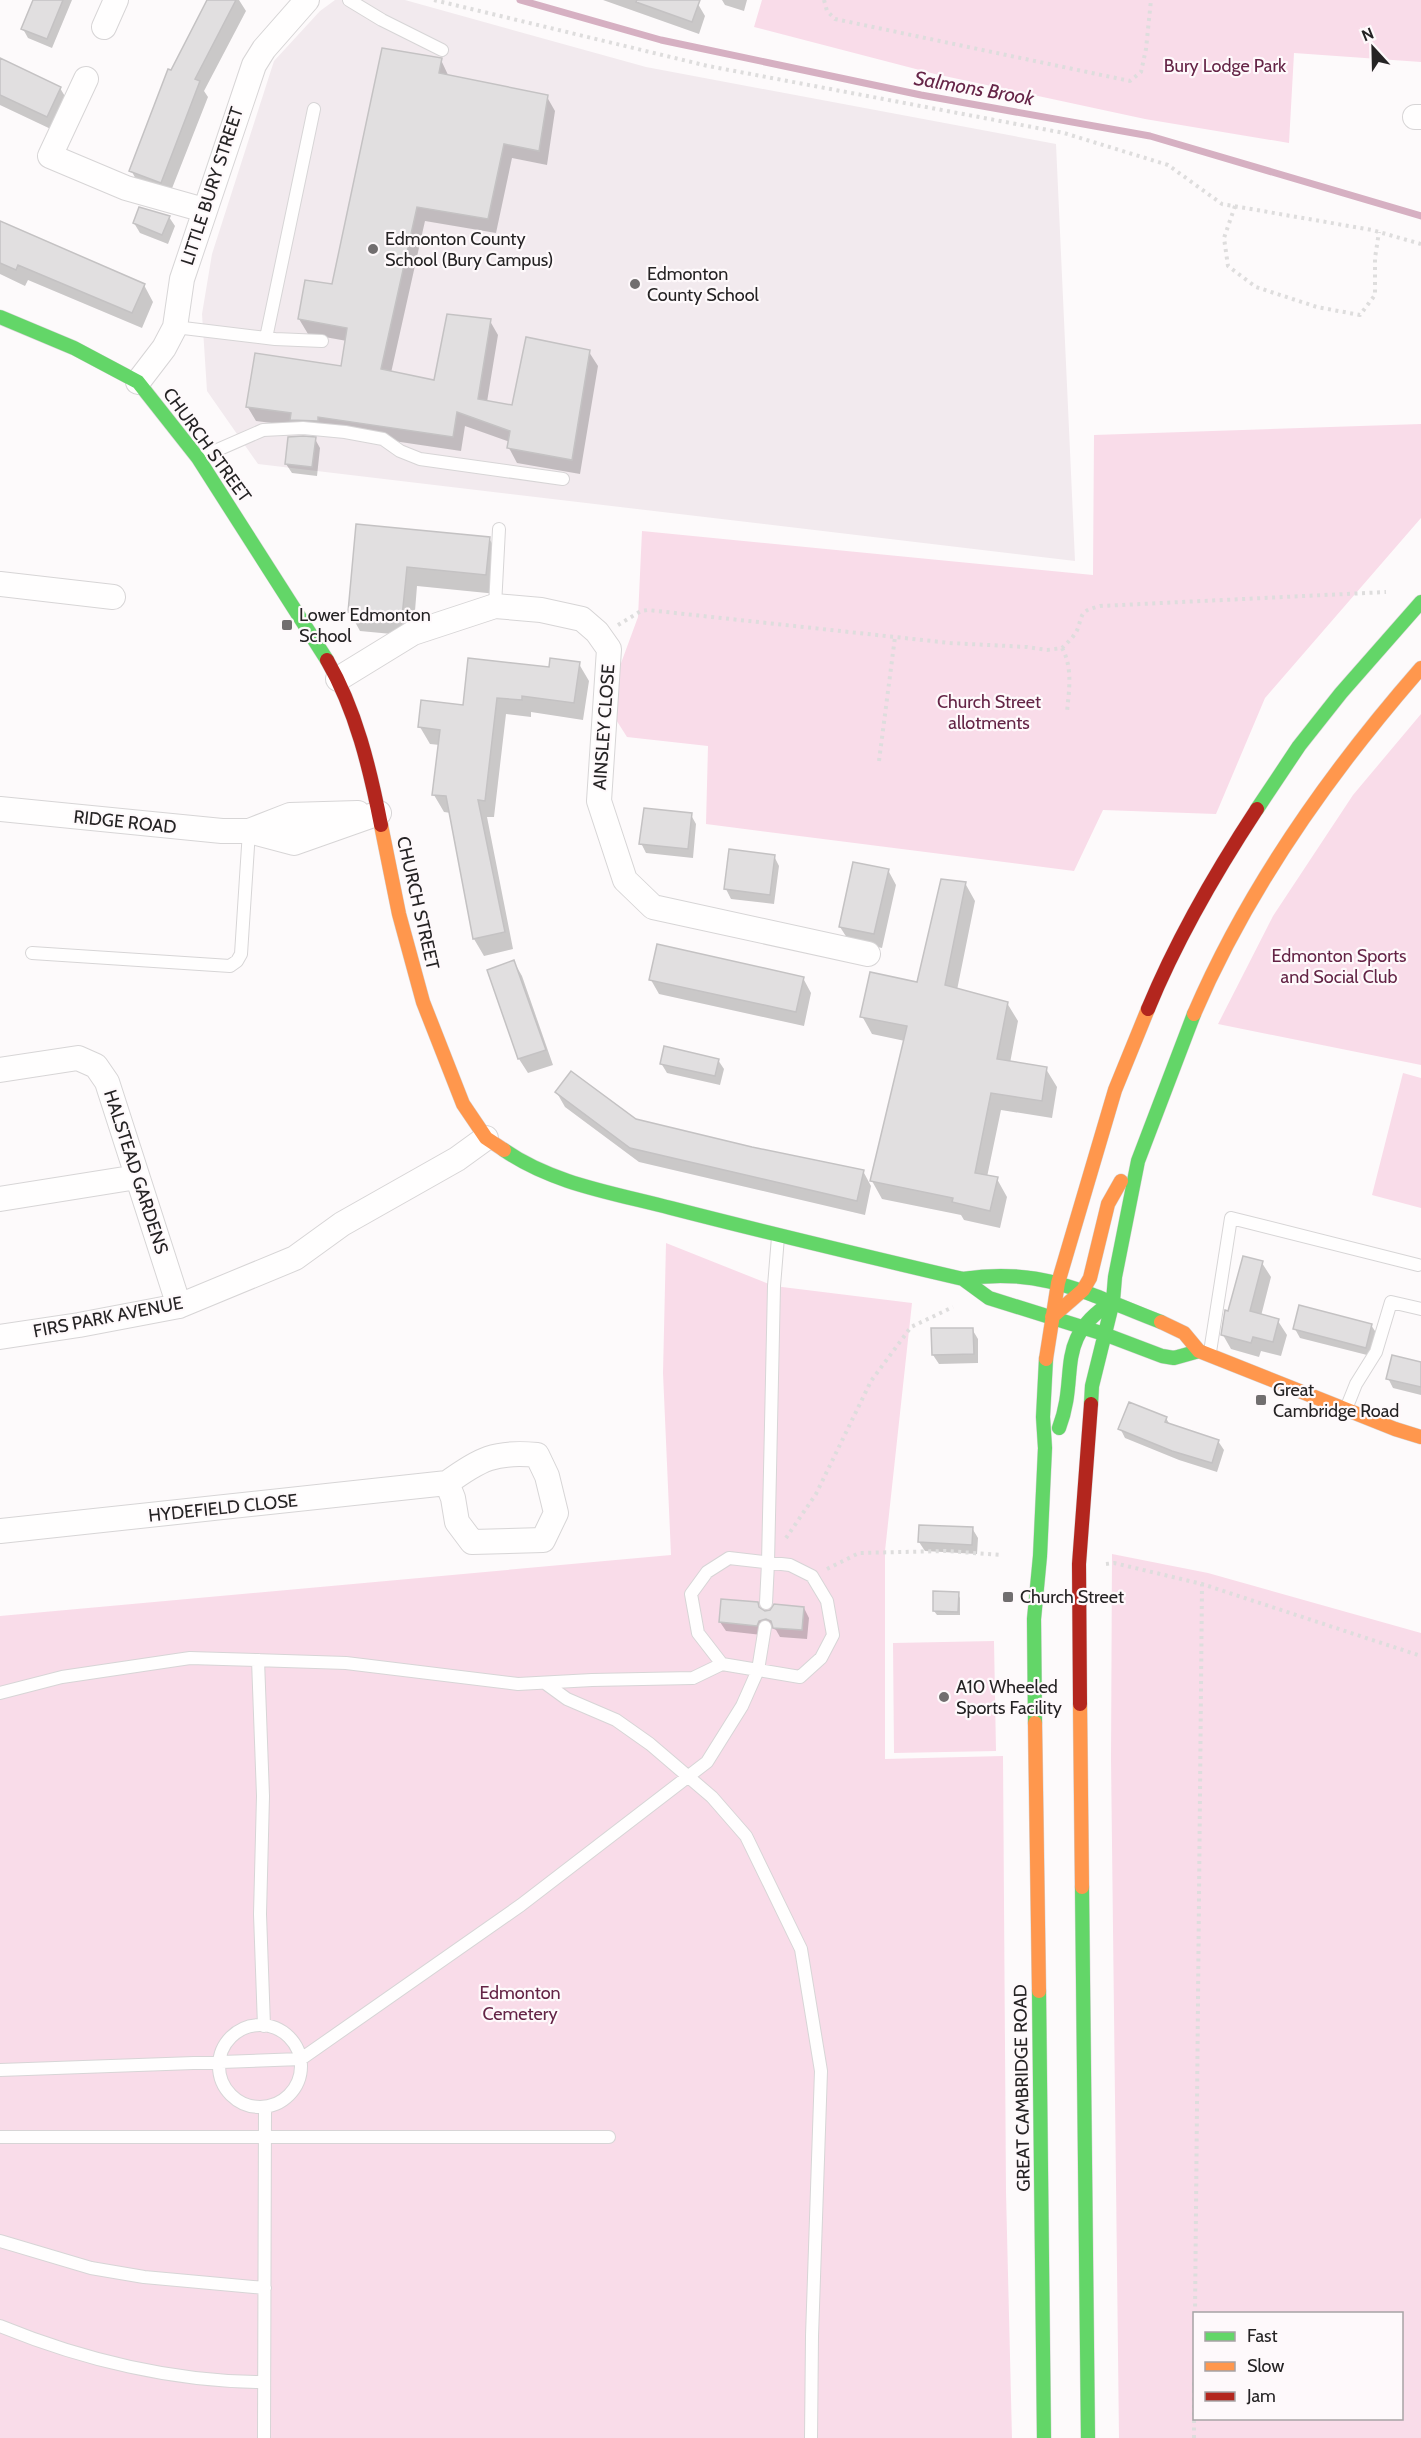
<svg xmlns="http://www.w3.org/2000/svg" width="1421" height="2438" viewBox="0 0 1421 2438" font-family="Cabin,sans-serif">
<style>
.built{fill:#f2eaee}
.green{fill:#f9dce9;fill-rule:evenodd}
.shadow{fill:#0003}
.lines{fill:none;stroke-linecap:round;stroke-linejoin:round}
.stream{stroke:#d6b0c2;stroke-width:7}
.building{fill:#e1dfe0;stroke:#c4c2c3;stroke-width:1.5}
.lane-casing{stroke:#d7d5d6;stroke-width:14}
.street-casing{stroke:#d7d5d6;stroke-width:26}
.fast-casing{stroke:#d7d5d6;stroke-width:15}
.slow-casing{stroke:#d7d5d6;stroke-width:15}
.jam-casing{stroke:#d7d5d6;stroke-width:15}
.path{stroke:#dedddd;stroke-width:4;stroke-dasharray:3 4.5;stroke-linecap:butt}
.lane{stroke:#fffefe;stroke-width:12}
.street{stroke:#fffefe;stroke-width:24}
.fast{stroke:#63d668;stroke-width:14}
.slow{stroke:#ff974d;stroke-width:14}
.jam{stroke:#b3261e;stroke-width:14}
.poi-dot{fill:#716e6f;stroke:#fef9fb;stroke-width:2}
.labels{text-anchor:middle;stroke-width:4.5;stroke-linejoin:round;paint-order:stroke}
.park-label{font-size:18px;fill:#642446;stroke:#fef9fb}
.street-label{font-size:18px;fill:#252324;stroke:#fef9fb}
.poi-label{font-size:18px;fill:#252324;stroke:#fef9fb;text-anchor:start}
.water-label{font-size:20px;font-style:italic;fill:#662548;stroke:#fef9fb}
</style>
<rect width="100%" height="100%" fill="#fdfafb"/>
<!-- built -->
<path class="built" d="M335,0h70l241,67 410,77 19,417 -817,-97 -51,-73 -5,-77 10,-60 62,-193 46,-50z"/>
<!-- green -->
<path class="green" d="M762,0h659v62l-127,-9 -5,90 -144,-24 -210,-45 -181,-47z
M1421,424v94l-156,180 -49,116 -113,-4 -29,61 -368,-47 2,-78 -81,-9 -21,-33 32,-87 4,-86 451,44 1,-140z
M1421,714v351l-203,-41 55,-108 80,-121z
M1403,1073l18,5v130l-49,-13z
M666,1243l108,43 138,17 -27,248v208l118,-3 3,436 6,246h-1012v-822l671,-61 -8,-182z
M1112,1554l96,19 213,60v805h-302l-8,-679zM1194,2314h208v104h-208z
M994,1641l2,110 -102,2 -1,-110z"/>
<!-- shadow -->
<path class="shadow" d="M35,0h37l-20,48 -24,-10 -5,-9z
M209,0h30l7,11 -42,80 4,6 -39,99 -30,-11 -8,-15 40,-98z
M603,0h85l10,4 7,12 -6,18z
M722,0h25l-3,11 -19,-6z
M0,60l60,28 9,15 -14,28 -55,-26z
M441,60l8,17 98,20 8,14 -8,54 -35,-7 -16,75 -71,-12 -34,152 44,9 55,-61 8,14 -11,67 26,4 76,-54 9,14 -18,108 -63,-11 -8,-15 1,-6 -45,-16 -4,25 -135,-20 -1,4h-25l-5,-9 -39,-5 -9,-15 95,-39 5,-26 -39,-7 -9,-15 34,-33z
M169,217l6,9 -7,18 -28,-11 -6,-10z
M0,222l144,63 9,17 -11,26 -114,-48 -3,6 -25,-12z
M315,439l5,9 -3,28 -25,-3 -6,-9z
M357,526l132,12 11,20 -3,36 -80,-8 -4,50 -53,-5 -11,-20z
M579,664l10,17 -6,39 -52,-8v5l-25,-3 -12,103h-7l26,132 -29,7 -10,-17 -23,-126 -7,-1 -10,-17 6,-50 -10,-1 -10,-17 130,-58z
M691,815l5,9 -3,34 -47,-5 -5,-10z
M774,856l5,10 -5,38 -43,-5 -5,-10z
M888,870l8,15 -14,63 -33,-7 -9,-14z
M965,883l10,18 -18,89 50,13 11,18 -8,42 36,6 11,18 -5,31 -51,-8 -14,67 10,2 10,18 -7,31 -36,-8 -3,-5 -79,-16 -10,-18 33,-140 -33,-7 -10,-18 56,-32z
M514,962l8,14 31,89 -25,8 -9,-14 -30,-89z
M803,978l8,15 -7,33 -145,-32 -8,-14z
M718,1060l6,9 -4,16 -53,-12 -6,-10z
M557,1093l79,27 116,28 111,23 8,15 -6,29 -226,-53 -74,-55z
M1262,1263l9,14 -10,39 17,5 9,14 -6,21 -20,-5 -2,6 -28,-8 -8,-14 7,-22z
M1371,1325l6,9 -6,22 -71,-18 -5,-9z
M972,1329l6,10v24l-39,1 -6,-9z
M1421,1363v32l-28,-7 -5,-10z
M1166,1418l4,7 48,16 6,9 -7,22 -38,-12 -54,-22 -5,-10z
M972,1528l6,10 -1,16 -52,-3 -6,-9z
M958,1594l2,4v17h-23l-3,-4z
M804,1608l5,10 -2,21 -27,-2 -4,-7 -4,-2 -8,3 -2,4 -36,-4 -6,-9 41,-12 4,3z"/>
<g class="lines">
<!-- stream -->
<path class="stream" d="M520,0l141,40 260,55 229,41 271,80"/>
</g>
<!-- building -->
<path class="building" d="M33,0h30l-16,39 -26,-10z
M207,0h29l-41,79 5,2 -39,102 -32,-12 39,-102 3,1z
M637,0h63l-8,22 -56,-20z
M382,48l60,10 -3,15 109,22 -9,56 -35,-7 -16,75 -71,-12 -36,162 53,11 13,-66 44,5 -13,80 34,6 14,-68 64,13 -18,110 -65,-12 3,-17 -53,-19 -4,25 -135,-20v4l-28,-1 1,-7 -45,-6 9,-54 86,13 6,-38 -49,-9 7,-39 27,4z
M0,58l61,29 -14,30 -47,-22z
M139,207l31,9 -8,19 -29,-12z
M0,221l145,63 -13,29 -114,-48 -2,5 -16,-7z
M303,436l13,1 -4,30 -27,-3 3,-27z
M356,524l134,13 -4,38 -79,-8 -5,50 -54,-5z
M468,658l81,9 1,-9 30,4 -6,41 -52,-7v4l-25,-2 -12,103 -7,-1 27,132 -32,7 -27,-143 -14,-1 8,-65 -22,-3 3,-27 42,5z
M644,808l48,5 -4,36 -49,-5z
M729,849l46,6 -5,40 -46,-6z
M853,862l36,7 -15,65 -35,-7z
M941,879l25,3 -21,103 63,17 -11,57 50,8 -5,34 -51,-8 -16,80 23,4 -8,34 -38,-9 1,-4 -83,-17 37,-155 -47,-9 10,-45 47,10z
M657,944l147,33 -8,35 -147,-32z
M514,960l32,90 -28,9 -31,-89z
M664,1046l55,13 -4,17 -55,-12z
M571,1071l65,48 116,28 112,23 -7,31 -227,-53 -75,-56z
M1243,1256l20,5 -13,50 29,8 -6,23 -20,-5 -2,6 -30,-8 4,-25 3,1z
M1299,1305l73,19 -6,24 -73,-19z
M931,1328h42l1,26 -42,1z
M1392,1355l29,7v25l-35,-8z
M1129,1402l38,15 -2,5 54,18 -7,23 -40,-12 -54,-22z
M919,1525l54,2 -1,18 -54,-3z
M933,1591l26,1 -1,20 -25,-1z
M721,1599l37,3 1,5 6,4 5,-1 4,-6 30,3 -2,23 -29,-2 -2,-7 -5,-2 -7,2 -2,5 -38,-4z"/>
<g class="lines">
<!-- lane casing -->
<g class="lane-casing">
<path id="lane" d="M349,0l33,20 60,30
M175,327l100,12 47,2
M266,338l48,-229
M199,458l64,-28 40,-2 42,4 38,7 17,12 20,8 143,20
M495,606l4,-77
M275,829l40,-5
M32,953l198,13 7,-5 4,-7 8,-123h3
M1210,1352l21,-134 187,47
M1346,1409l10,-25 20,-32 15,-50 30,7
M766,1603l2,-40 6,-277 4,-49
M258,1660l5,136 -3,118 4,112
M545,1683l22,16 49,21 34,24 62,53 34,39 55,113 20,122 -9,265 -1,102
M0,1693l62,-16 128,-19 156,5 172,21 74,-4 101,-2 29,-14
M219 2066a41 41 0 1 1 82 0a41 41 0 1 1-82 0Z
M0,2070l301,-11 220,-154 186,-143 35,-56 16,-36 42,7 21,-19 12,-23 -6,-34 -15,-25 -22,-11 -61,-7 -22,14 -16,22 7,39 24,31 36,6 7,-43
M0,2137h609
M0,2241l91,27 53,9 121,11
M0,2326c83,34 175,56 264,56
M264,2438l1,-330"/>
</g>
<!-- street casing -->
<g class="street-casing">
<path id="street" d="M104,27l12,-27
M86,79l-36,77 76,32 78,22
M1415,117h6
M138,382l26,-34 11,-21 7,-48 72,-214 10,-16 43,-49
M0,584l113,13
M338,679l75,-46 82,-27 46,4 41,9 15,13 12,17 -10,152 26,79 28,27 215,47
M0,809l222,22h27l45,12 85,-30
M249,831l41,-16 68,-2
M0,1070l78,-12 18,8 11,16 72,224
M0,1199l137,-22
M0,1337l79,-12 100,-19 116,-48 47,-34 115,-65 29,-21
M0,1531l447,-48c33,-24 48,-32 90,-28l10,21 9,37 -13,27 -71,2 -15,-20 -4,-24 -6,-15"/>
</g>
<!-- fast casing -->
<g class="fast-casing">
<path id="fast" d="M0,317l74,31 64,34 60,76 129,202
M1257,809l42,-63 42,-53 80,-91
M504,1150c49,34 110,43 167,58 97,25 194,48 292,71 79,-13 127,16 198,43
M963,1279l26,19 115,36 58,22 12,2 25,-7
M1091,1404l1,-18 21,-85 2,-24 23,-116 56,-147
M1059,1428c21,-55 -7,-88 54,-127
M1035,1723l-1,-104 6,-63 5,-108 -2,-31 3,-58
M1082,1887l6,551
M1039,1991l5,447"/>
</g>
<!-- slow casing -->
<g class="slow-casing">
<path id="slow" d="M381,825l18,89 24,88 40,102 23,34 18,12
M1194,1014c55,-128 136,-242 227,-346
M1052,1317l31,-27 7,-12 18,-74 13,-23
M1161,1322l23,11 15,18 196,78 26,8
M1046,1359l12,-76 57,-193 33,-81
M1080,1704l2,183
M1035,1723l4,268"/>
</g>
<!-- jam casing -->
<g class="jam-casing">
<path id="jam" d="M327,660c29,50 43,109 54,165
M1148,1009c28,-68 69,-139 109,-200
M1080,1704l-1,-140 12,-160"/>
</g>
<!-- path -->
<path class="path" d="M434,0l274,66 356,67 104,32 54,39 150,26 49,14
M824,0l3,11 8,8 295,62 11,-9 5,-23 5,-49
M1235,206l-11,32 4,28 28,21 61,20 43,8 15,-20v-37l4,-26
M618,625l23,-14 7,-1 302,33 77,4 20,3 15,-2c6,-6 13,-12 16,-20 5,-17 4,-17 22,-22l286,-14
M1062,648c11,20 7,42 5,64
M879,761l16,-124
M786,1538l30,-44 55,-113 40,-54 42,-20
M1106,1564l8,-1 88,21 219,72
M827,1569l32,-16 87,-2 56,4
M1195,2314l7,-730
M1194,2438v-58"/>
<!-- lane -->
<use href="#lane" class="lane"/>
<!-- street -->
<use href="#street" class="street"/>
<!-- fast -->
<use href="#fast" class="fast"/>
<!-- slow -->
<use href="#slow" class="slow"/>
<!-- jam -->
<use href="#jam" class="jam"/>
</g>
<!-- markers -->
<g class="poi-dot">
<circle cx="373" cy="249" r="6"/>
<circle cx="635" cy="284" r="6"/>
<rect x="281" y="619" width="12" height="12" rx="3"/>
<rect x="1255" y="1394" width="12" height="12" rx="3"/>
<rect x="1002" y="1591" width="12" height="12" rx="3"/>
<circle cx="944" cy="1697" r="6"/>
</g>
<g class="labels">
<!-- park labels -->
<g class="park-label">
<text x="1225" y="72">Bury Lodge Park</text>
<text x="989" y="708">Church Street<tspan x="989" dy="21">allotments</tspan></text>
<text x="1339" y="962">Edmonton Sports<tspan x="1339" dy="21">and Social Club</tspan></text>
<text x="520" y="1999">Edmonton<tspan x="520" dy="21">Cemetery</tspan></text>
</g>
<!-- street labels -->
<g class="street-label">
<text transform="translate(212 186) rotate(-72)" y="6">LITTLE BURY STREET</text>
<text transform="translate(207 445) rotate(54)" y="6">CHURCH STREET</text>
<text transform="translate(604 727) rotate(-86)" y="6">AINSLEY CLOSE</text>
<text transform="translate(125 822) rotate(6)" y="6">RIDGE ROAD</text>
<text transform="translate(418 903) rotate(77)" y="6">CHURCH STREET</text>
<text transform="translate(136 1172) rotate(72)" y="6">HALSTEAD GARDENS</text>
<text transform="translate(108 1317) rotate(-11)" y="6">FIRS PARK AVENUE</text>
<text transform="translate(223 1508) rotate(-6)" y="6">HYDEFIELD CLOSE</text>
<text transform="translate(1022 2088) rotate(-91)" y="6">GREAT CAMBRIDGE ROAD</text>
</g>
<!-- poi labels -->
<g class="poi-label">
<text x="385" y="245">Edmonton County<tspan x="385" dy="21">School (Bury Campus)</tspan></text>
<text x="647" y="280">Edmonton<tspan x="647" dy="21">County School</tspan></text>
<text x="299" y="621">Lower Edmonton<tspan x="299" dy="21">School</tspan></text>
<text x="1273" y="1396">Great<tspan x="1273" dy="21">Cambridge Road</tspan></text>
<text x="1020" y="1603">Church Street</text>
<text x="956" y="1693">A10 Wheeled<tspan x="956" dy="21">Sports Facility</tspan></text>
</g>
<!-- water labels -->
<g class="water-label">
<text transform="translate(974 88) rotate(10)" y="7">Salmons Brook</text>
</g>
</g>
<!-- legend -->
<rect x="1193" y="2312" width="210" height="108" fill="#fef9fb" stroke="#a7a3a5" stroke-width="1.5"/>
<rect x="1205" y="2332" width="30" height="9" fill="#63d668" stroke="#a7a3a5" stroke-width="1.5"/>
<text x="1247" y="2342" font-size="18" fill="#252324">Fast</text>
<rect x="1205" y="2362" width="30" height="9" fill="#ff974d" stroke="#a7a3a5" stroke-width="1.5"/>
<text x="1247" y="2372" font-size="18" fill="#252324">Slow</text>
<rect x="1205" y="2392" width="30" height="9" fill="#b3261e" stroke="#a7a3a5" stroke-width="1.5"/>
<text x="1247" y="2402" font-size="18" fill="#252324">Jam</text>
<!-- north arrow -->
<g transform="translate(1373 48) rotate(338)" stroke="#fef9fb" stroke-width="4.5" paint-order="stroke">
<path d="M0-4.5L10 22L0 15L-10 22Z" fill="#252324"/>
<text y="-9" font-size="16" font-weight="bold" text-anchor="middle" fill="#252324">N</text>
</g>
</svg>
